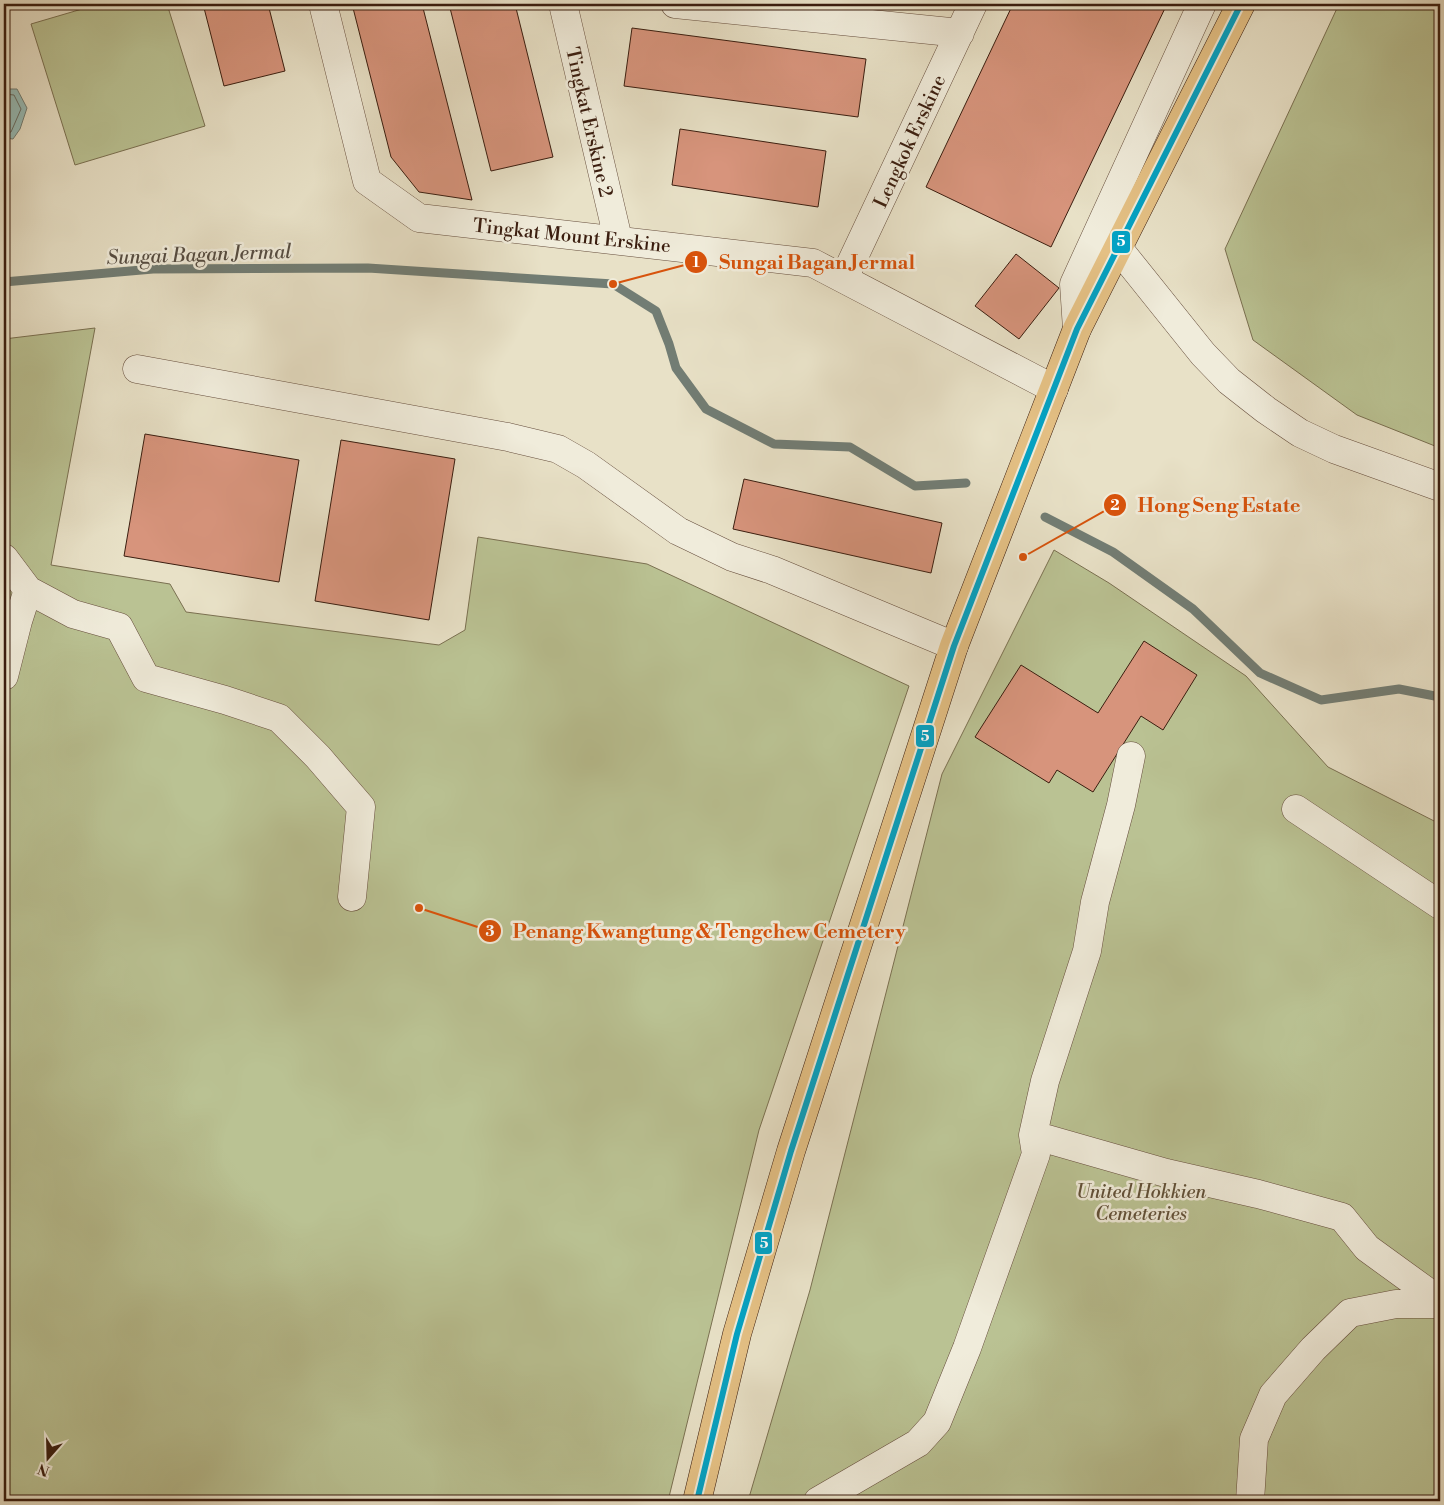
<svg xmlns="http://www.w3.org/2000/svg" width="1444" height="1505" viewBox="0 0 1444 1505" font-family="'Libre Bodoni',serif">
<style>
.green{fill:#bac293;stroke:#7a7051}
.water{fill:#97bdb8;stroke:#727d74}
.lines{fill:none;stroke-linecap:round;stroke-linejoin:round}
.shore{stroke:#686d64;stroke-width:1}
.stream{stroke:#727d74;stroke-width:9}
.building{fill:#d7947c;stroke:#3a1d0f}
.minor-casing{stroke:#664e3d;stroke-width:29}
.major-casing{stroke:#3a1d0f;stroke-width:29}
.minor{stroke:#f0ecdb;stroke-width:28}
.major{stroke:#e4c084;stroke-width:28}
.bus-1-casing{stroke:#f0ecdb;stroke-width:10}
.bus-1{stroke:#03a2c4;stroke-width:6}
.labels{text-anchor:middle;stroke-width:5;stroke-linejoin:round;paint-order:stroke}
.street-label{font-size:19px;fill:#3a1d0f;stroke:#f0ecdb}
.park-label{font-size:19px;font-style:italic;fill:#604f37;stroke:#f0ecdb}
.water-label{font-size:20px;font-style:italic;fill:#564d42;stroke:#f0ecdb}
.leader{fill:none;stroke:#d7530c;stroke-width:2}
.callout-dot{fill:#d7530c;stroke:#f0ecdb;stroke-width:2}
.mark-label{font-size:15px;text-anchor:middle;font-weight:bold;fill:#fff}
.callout-label{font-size:20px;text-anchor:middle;font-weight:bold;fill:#d7530c;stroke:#f0ecdb;stroke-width:5;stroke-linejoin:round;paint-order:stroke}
.line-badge{stroke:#f0ecdb;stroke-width:2}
.badge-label{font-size:14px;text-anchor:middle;font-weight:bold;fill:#fff}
</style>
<rect width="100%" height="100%" fill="#e8e1c7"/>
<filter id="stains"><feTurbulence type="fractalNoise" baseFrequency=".004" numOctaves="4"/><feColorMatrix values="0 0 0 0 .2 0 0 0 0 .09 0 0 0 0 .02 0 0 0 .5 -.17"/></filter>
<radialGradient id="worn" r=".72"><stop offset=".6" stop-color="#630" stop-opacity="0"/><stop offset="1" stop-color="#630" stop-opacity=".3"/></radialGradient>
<!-- green -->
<path class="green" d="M99,4h68l38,122 -130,39 -44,-141z
M1339,4h101v444l-83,-33 -104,-75 -28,-91z
M95,328l-44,237 119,19 16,28 253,33 26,-15 13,-93 169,27 262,122 -150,444 -91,371h-664v-1162z
M1054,550l55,33 137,93 82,91 112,57v677h-692l62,-211 132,-516z"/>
<!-- water -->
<path class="water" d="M4,89h13l10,19 -7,21 -7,10 -9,-1z"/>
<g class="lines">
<!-- shore -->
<path class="shore" d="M4,94l10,1 7,14 -10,23 -7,1"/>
<!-- stream -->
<path class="stream" d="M4,282l149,-13 215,-1 245,16 43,27 13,33 7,24 30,41 68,35 76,3 65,39 51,-3
M1045,517l68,35 80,57 67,64 61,27 78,-11 41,8"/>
</g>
<!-- building -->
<path class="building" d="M203,4h65l17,67 -61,15z
M352,4h70l50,196 -53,-8 -28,-35z
M449,4h66l38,153 -62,14z
M915,4h39l-1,5z
M1013,4h154l-116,243 -125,-60z
M632,28l234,31 -8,58 -234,-31z
M680,129l146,22 -8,56 -146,-22z
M1016,254l43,34 -40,51 -44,-33z
M145,434l154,26 -20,122 -155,-26z
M341,440l114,19 -26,161 -114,-19z
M744,479l198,44 -11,50 -198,-44z
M1144,641l53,34 -34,55 -22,-14 -48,76 -36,-22 -8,13 -74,-46 46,-72 77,48z"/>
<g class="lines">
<!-- minor casing -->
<g class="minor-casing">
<path id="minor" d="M323,4l44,177 52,37 394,45 241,126
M563,4l55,235
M675,4l285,29
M1118,248l85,106 26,27 37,29 34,23 34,16 106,38
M844,278l129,-274
M1077,329l-3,-45 128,-280
M137,369l371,68 50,12 28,16 92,66 54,26 40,13 182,76
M4,558l24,32 -10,31 -14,55
M28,590l45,24 46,13 27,51 79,22 54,18 39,39 43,50 -9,90
M1296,809l144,96
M1033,1135l133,38 92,21 84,23 25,31 73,53
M818,1501l100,-58 19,-21 30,-74 69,-194 -3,-19 12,-54 42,-130 8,-49 26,-97 10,-49
M1250,1501l4,-62 19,-44 40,-46 37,-36 46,-9h44"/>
</g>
<!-- major casing -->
<g class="major-casing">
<path id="major" d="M697,1501l40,-167 54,-183 163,-505 123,-317 164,-325"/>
</g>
<!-- minor -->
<use href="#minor" class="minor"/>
<!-- major -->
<use href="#major" class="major"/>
<!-- bus-1 casing -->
<g class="bus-1-casing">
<path id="bus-1" d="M697,1501l40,-167 54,-183 163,-505 123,-317 164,-325"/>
</g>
<!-- bus-1 -->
<use href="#bus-1" class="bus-1"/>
</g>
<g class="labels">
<!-- street labels -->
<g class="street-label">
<text transform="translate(590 122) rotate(77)" y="7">Tingkat Erskine 2</text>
<text transform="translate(909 141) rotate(-65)" y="7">Lengkok Erskine</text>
<text transform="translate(572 235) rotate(6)" y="7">Tingkat Mount Erskine</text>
</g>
<!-- park labels -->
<g class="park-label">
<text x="1141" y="1198">United Hokkien<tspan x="1141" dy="22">Cemeteries</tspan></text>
</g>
<!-- water labels -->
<g class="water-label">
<text transform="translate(199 254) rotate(-2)" y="7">Sungai Bagan Jermal</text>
</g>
</g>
<!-- callouts -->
<path class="leader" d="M613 284L696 262M1023 557L1115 505M419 908L490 931"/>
<g class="callout-dot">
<circle cx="613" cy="284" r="5"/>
<circle cx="1023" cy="557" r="5"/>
<circle cx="419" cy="908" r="5"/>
<circle cx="696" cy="262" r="12"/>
<circle cx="1115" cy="505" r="12"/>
<circle cx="490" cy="931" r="12"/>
</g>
<g class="mark-label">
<text x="696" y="267">1</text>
<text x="1115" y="510">2</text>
<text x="490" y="936">3</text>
</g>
<g class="callout-label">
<text x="817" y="269">Sungai Bagan Jermal</text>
<text x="1219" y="512">Hong Seng Estate</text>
<text x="709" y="938">Penang Kwangtung &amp; Tengchew Cemetery</text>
</g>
<g class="line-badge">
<rect x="1111" y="230" width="20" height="24" rx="5" fill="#03a2c4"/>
<rect x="915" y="724" width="20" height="24" rx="5" fill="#03a2c4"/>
<rect x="754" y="1231" width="19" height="24" rx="5" fill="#03a2c4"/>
</g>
<g class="badge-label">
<text x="1121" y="246">5</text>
<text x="925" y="741">5</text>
<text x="764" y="1248">5</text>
</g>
<!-- margin -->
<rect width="1444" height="1505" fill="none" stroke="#e8e1c7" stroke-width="20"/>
<rect x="5" y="5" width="1434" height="1495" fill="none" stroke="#3a1d0f" stroke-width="2.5"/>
<rect x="10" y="10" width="1424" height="1485" fill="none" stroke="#3a1d0f"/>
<!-- north arrow -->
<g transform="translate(48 1458) rotate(200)" stroke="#f0ecdb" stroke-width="4" paint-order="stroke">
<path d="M0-4L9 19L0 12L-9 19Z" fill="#3a1d0f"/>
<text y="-8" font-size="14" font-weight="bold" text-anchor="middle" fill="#3a1d0f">N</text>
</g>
<rect width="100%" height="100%" filter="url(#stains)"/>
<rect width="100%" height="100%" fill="url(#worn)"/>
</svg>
